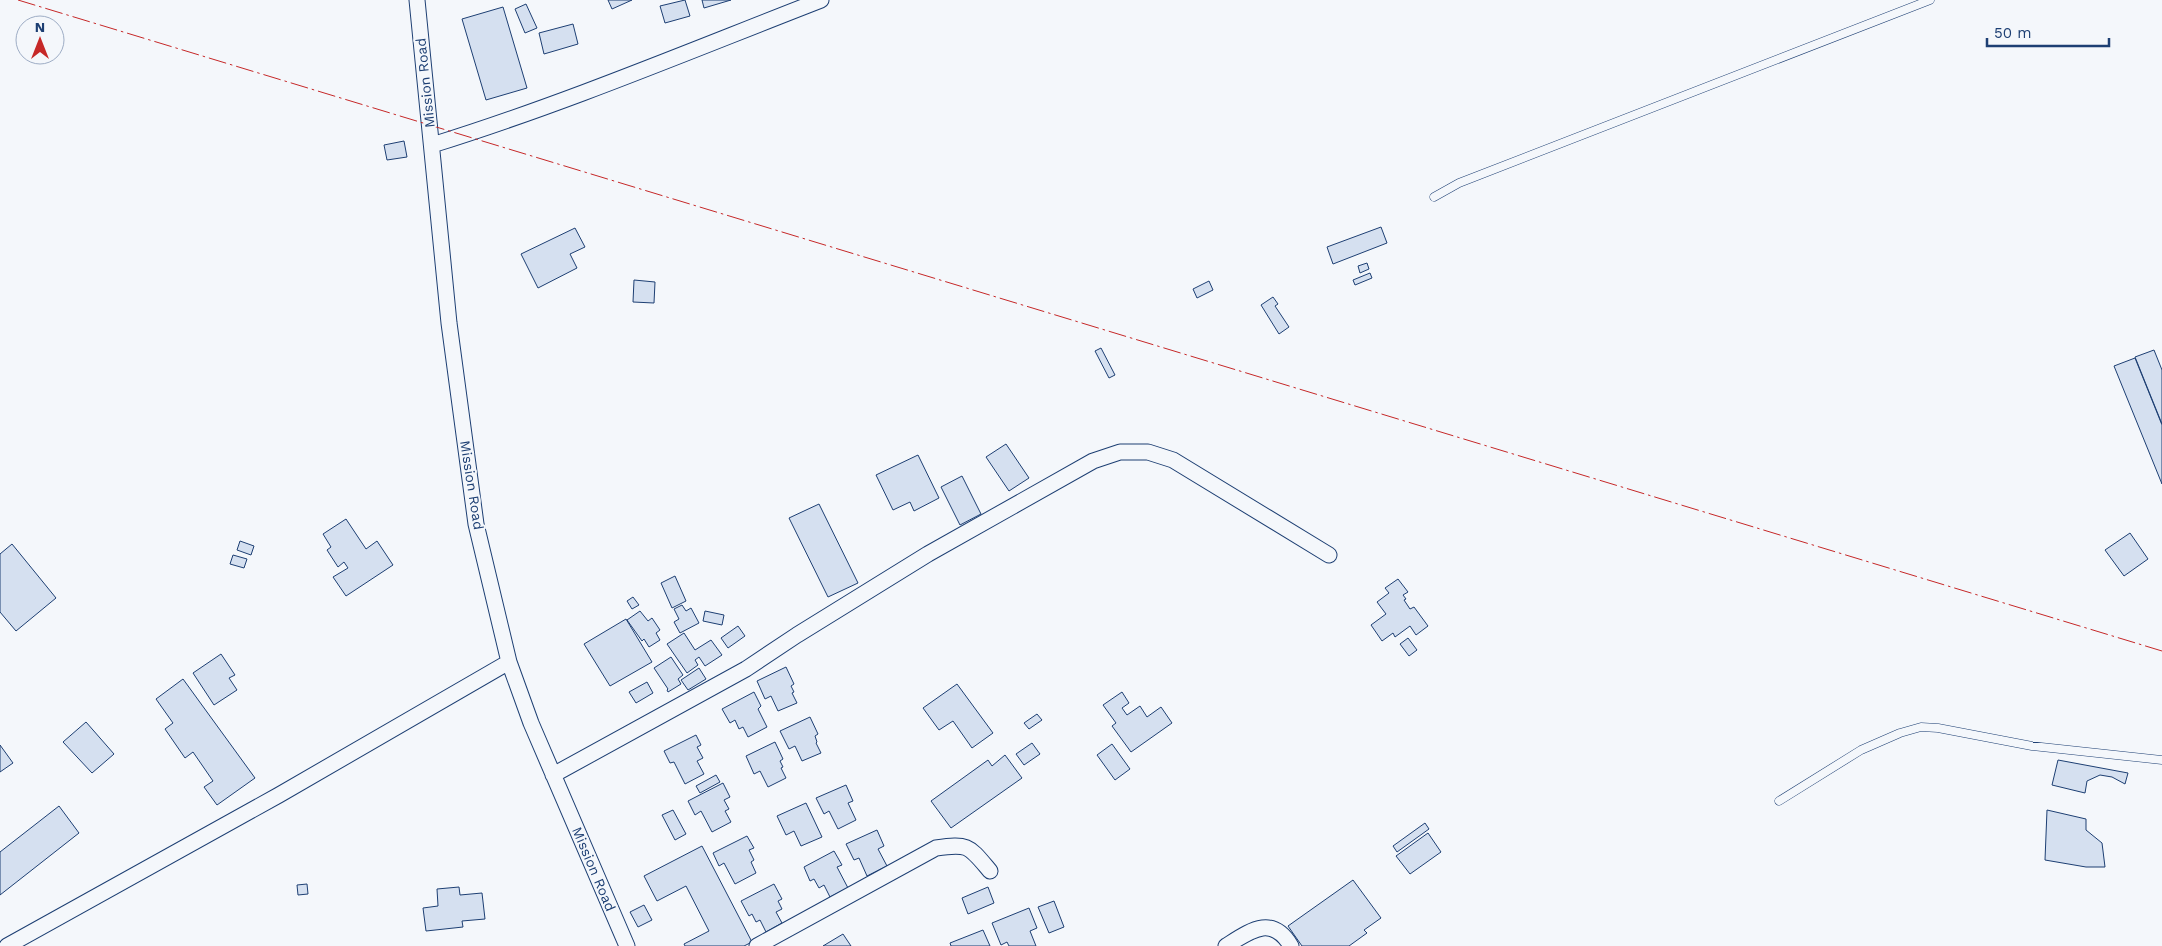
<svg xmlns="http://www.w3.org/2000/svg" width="2162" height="946" viewBox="0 0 2162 946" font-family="'Work Sans',sans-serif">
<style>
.building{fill:#d5e0f0;stroke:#1d3f73}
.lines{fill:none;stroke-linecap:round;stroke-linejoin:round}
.lane-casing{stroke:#1d3f73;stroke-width:9}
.street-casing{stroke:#1d3f73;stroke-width:17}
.lane{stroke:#f4f7fb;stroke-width:8}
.street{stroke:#f4f7fb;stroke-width:15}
.power{stroke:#c62828;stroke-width:1;stroke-dasharray:18 4 2.5 4;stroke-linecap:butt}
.labels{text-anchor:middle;stroke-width:4;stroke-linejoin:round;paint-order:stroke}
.street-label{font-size:14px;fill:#1d3f73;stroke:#f4f7fb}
</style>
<rect width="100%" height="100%" fill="#f4f7fb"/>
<!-- building -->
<path class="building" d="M608,0h24l-20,9z
M685,0l5,16 -25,7 -5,-17z
M702,0h29l-27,8z
M526,4l11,24 -12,5 -10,-24z
M503,7l24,81 -41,12 -24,-81z
M573,24l5,20 -34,10 -5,-21z
M404,141l3,16 -20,3 -3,-15z
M1381,227l6,16 -54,21 -6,-17z
M575,228l10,19 -15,7 7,14 -39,20 -17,-34z
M1367,263l2,6 -9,4 -2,-7z
M1370,273l2,5 -17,7 -2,-5z
M634,280l21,2 -1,21 -21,-1z
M1209,281l4,9 -16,8 -4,-9z
M1273,297l5,7 -3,2 14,21 -10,7 -18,-29z
M1101,348l14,27 -6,3 -14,-27z
M2154,350l8,20v54l-27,-67z
M2135,358l27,67v59l-48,-118z
M1006,444l23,34 -20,13 -23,-34z
M918,455l21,43 -25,13 -4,-9 -17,8 -17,-35z
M962,476l19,38 -21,11 -19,-38z
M819,504l39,79 -30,14 -39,-79z
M346,519l20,30 11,-8 16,24 -47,31 -13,-19 15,-9 -4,-6 -6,5 -11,-17 4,-3 -8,-13z
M2130,533l18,26 -24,17 -19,-26z
M240,541l14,5 -3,9 -14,-5z
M12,544l44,54 -40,33 -16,-19v-58z
M233,555l14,4 -3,9 -14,-4z
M675,576l11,25 -14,7 -11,-25z
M1398,579l10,13 -5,3 3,4 -2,1 6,9 4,-2 14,19 -12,9 -6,-9 -15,11 -2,-4 -11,8 -11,-16 15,-11 -9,-12 12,-9 -4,-5z
M633,597l6,8 -7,4 -5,-8z
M682,605l4,6 5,-3 8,15 -19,10 -6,-11 5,-3 -5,-10z
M640,611l8,10 4,-3 8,12 -4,3 4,7 -11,7 -5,-8 -2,2 -15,-21z
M705,611l19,4 -2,10 -19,-4z
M626,619l26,43 -42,24 -26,-42z
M738,626l7,10 -17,12 -7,-10z
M684,633l11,17 16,-10 11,15 -17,11 -6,-9 -4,3 3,5 -11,8 -20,-29z
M1408,638l9,12 -8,6 -9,-12z
M221,654l14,21 -6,3 8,12 -23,15 -21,-32z
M671,657l12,18 -5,4 3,5 -13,8 -1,-2 1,-1 -14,-21z
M786,667l8,17 -3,2 3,6 -2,1 5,10 -19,8 -7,-15 -6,3 -8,-18z
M699,668l7,11 -18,11 -7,-10z
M183,679l72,99 -38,27 -13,-18 9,-6 -20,-29 -8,6 -20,-29 8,-6 -17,-24z
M647,682l6,11 -17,10 -7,-11z
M957,684l36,49 -21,15 -19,-27 -14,9 -16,-22z
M754,692l7,14 -3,3 9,18 -19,10 -5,-10 -4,2 -4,-9 -5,3 -8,-14z
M1122,692l7,11 -7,5 5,7 13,-9 7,11 14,-10 11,16 -41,29 -19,-26 4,-3 -13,-18z
M1037,714l5,6 -13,9 -5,-6z
M810,717l8,17 -3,2 2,6 -1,1 5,10 -19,8 -7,-15 -6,3 -9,-18z
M86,722l28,32 -22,19 -29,-31z
M696,735l5,10 -4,2 6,11 -6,3 7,13 -19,10 -11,-22 -4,1 -6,-12z
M775,742l8,17 -3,2 3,6 -2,1 5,10 -18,9 -8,-16 -6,3 -8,-18z
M1032,743l8,11 -16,11 -8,-11z
M1112,744l18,25 -15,11 -18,-25z
M0,745l13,18 -13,9z
M1005,755l17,23 -71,50 -20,-27 57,-41 4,6z
M2058,760l70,13 -3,11 -13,-7 -12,-2 -13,6 -2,12 -33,-8z
M716,775l4,7 -20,11 -4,-7z
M723,783l7,14 -6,3 5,9 -4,2 6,11 -19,10 -11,-21 -6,4 -7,-14z
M846,785l7,16 -5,2 8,17 -18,9 -9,-18 -5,3 -8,-16z
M806,803l16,34 -21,9 -7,-15 -8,4 -9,-19z
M59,806l20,27 -79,62v-43z
M673,810l13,24 -11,6 -13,-25z
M2047,810l39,9v11l16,13 3,24h-19l-41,-7z
M1425,823l4,6 -32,23 -4,-6z
M877,830l7,16 -6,3 9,17 -20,10 -8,-18 -5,2 -8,-16z
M1428,833l13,19 -31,22 -14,-18z
M747,836l7,12 -5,2 5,10 -3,2 5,11 -21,11 -11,-21 -5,3 -6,-13z
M702,846l50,96 -8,4h-59l-1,-2 25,-13 -23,-45 -29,15 -13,-25z
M834,851l8,14 -5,2 11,21 -18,9 -6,-12 -5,3 -5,-9 -4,2 -6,-14z
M1353,880l28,38 -17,12 3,3 -18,13h-47l-14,-20z
M307,884l1,10 -10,1 -1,-10z
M774,884l8,15 -4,2 4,8 -6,3 6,11 -16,9 -6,-12 -4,2 -4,-8 -3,2 -8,-15z
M459,887l1,8 22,-2 3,26 -23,2 1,6 -37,4 -3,-23 15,-2 -1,-17z
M988,887l6,16 -26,11 -6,-16z
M1054,901l10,26 -15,6 -11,-26z
M644,905l8,15 -14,7 -8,-15z
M1029,908l8,20 -7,3 6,15h-27l-2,-4 -6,3 -9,-22z
M983,930l7,16h-39l-1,-3z
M843,934l8,12h-28z"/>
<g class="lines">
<!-- lane casing -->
<g class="lane-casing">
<path id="lane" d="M1434,197l25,-14 471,-183
M1779,801l82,-51 39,-17 21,-6 17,1 94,18 130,14"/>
</g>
<!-- street casing -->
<g class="street-casing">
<path id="street" d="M417,0l32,323 27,201 33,138 22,61 96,223
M432,145c132,-41 260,-95 389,-145
M553,775l193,-106 51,-34 131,-81 165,-93 27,-9h28l25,8 156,95
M7,946l272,-151 230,-133
M757,946l179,-98c33,-5 33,-2 54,23
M1226,946c24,-15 46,-32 65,0"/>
</g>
<!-- lane -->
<use href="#lane" class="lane"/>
<!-- street -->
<use href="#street" class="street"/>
<!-- power -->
<path class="power" d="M18,0l2144,651"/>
</g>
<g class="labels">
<!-- street labels -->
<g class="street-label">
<text transform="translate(425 83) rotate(-96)" y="5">Mission Road</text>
<text transform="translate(472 485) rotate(81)" y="5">Mission Road</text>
<text transform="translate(594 869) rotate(67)" y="5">Mission Road</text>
</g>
</g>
<!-- north arrow -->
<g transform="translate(40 40)"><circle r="24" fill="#f4f7fb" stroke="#9eadc5"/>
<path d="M0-4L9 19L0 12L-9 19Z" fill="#c62828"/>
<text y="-8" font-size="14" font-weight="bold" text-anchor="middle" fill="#1d3f73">N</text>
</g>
<!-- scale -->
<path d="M1987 38v8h122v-8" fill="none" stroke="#1d3f73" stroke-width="2.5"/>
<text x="1994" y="38" font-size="15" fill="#1d3f73" stroke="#f4f7fb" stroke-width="4" paint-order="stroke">50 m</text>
</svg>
